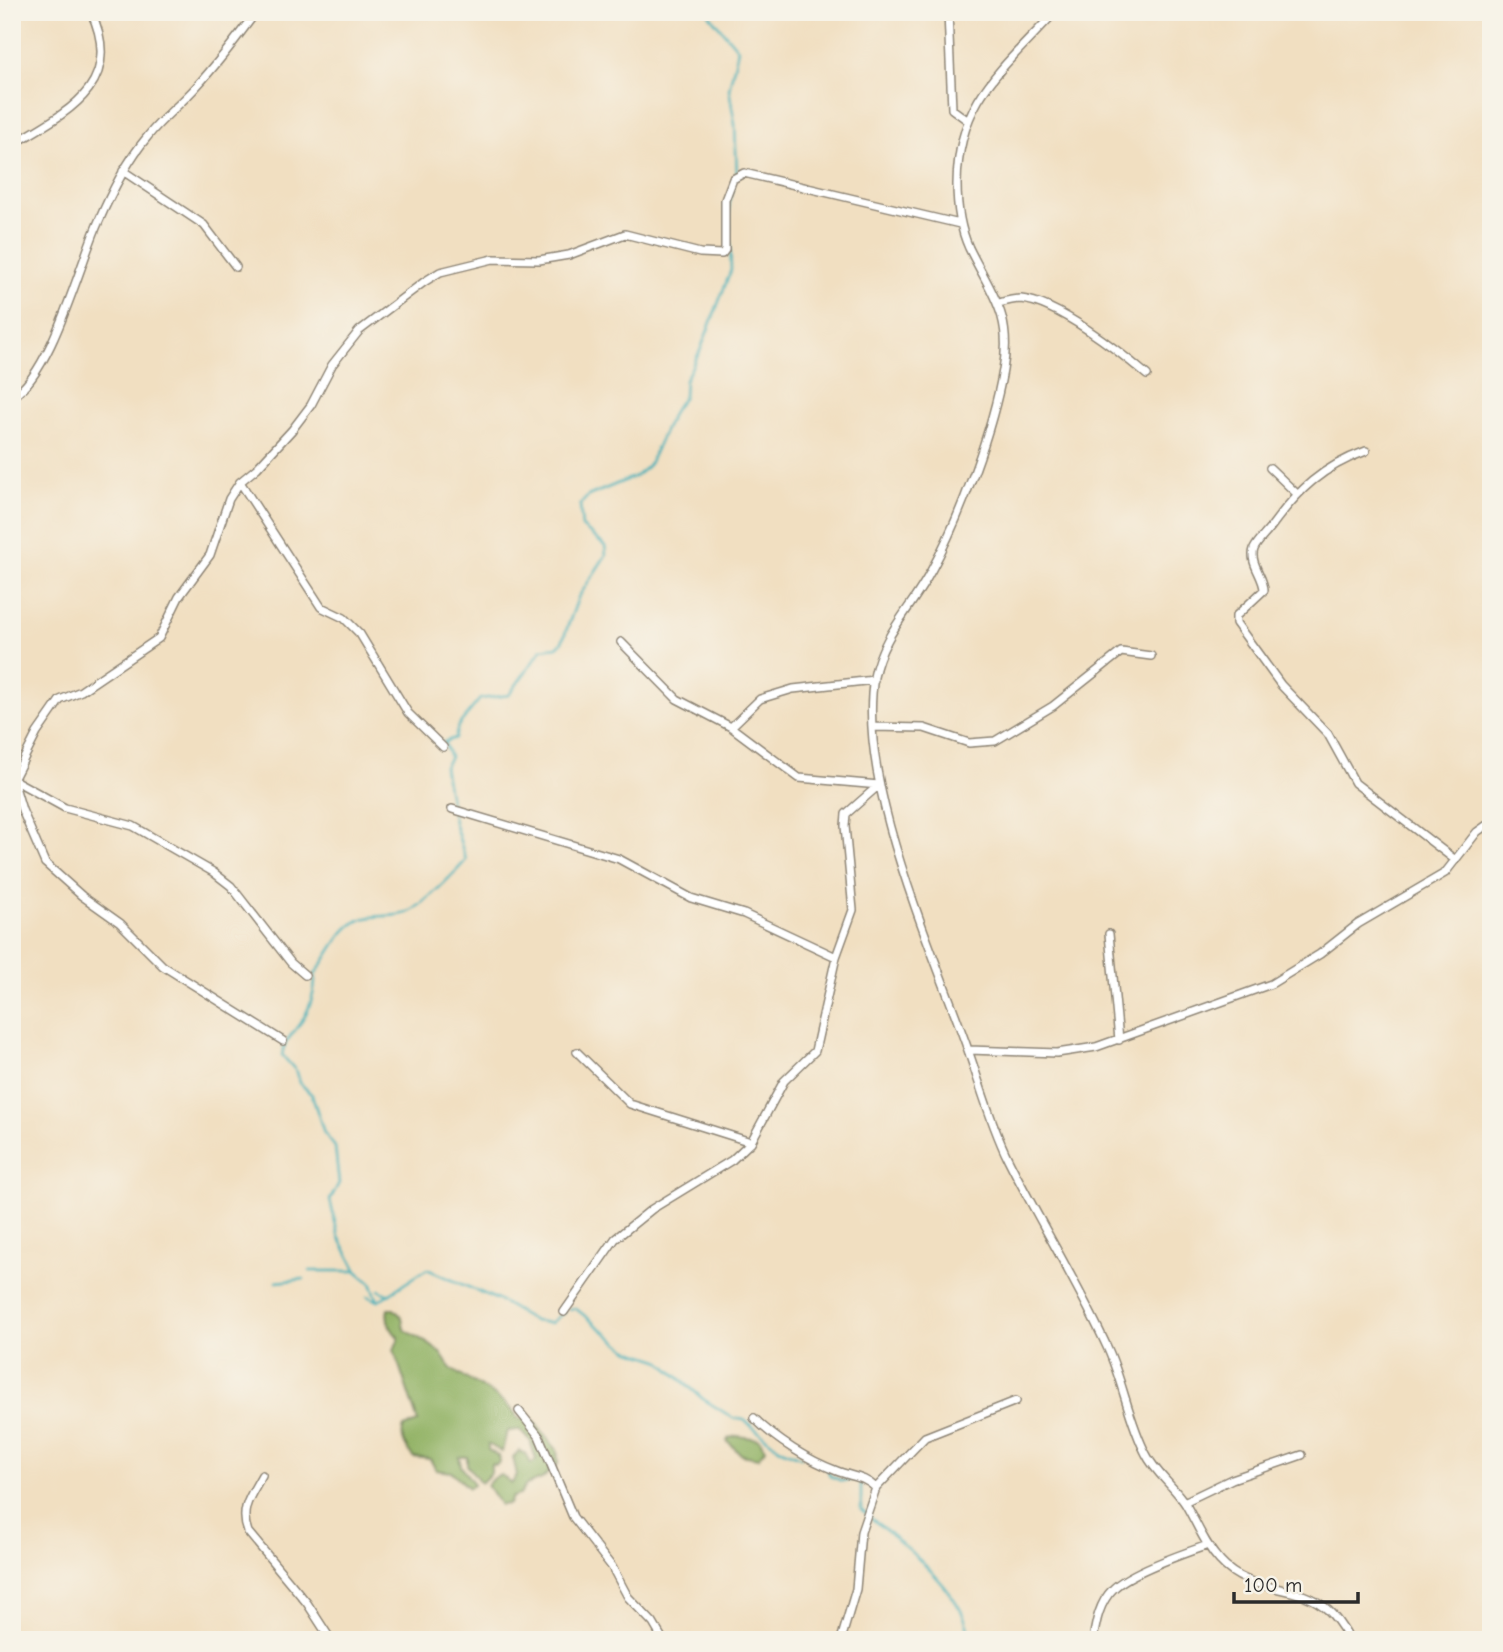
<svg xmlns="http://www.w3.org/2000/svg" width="1503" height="1652" viewBox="0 0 1503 1652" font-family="'Comic Neue',sans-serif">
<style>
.forest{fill:#93b366;stroke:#5f6f48;stroke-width:2}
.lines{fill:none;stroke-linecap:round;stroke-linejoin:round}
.stream{stroke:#3fafb8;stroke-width:2.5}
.street-casing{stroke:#8e8576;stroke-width:10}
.street{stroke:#fff;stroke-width:7}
</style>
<rect width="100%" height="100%" fill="#f7f3e8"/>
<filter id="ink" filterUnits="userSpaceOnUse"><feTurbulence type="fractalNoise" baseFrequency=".0143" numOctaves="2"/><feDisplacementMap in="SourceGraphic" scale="14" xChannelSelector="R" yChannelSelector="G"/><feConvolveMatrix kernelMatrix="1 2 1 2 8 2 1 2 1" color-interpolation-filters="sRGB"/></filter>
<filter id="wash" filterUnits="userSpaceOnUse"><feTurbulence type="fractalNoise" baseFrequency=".00686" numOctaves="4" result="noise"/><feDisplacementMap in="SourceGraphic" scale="28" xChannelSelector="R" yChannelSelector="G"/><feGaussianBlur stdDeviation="1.57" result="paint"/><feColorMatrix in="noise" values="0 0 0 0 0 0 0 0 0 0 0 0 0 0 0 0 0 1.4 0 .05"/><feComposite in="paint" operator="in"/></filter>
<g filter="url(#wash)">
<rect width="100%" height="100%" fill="#f1dfc1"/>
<!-- forest -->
<path class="forest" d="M388,1309h6l8,8 2,12c12,8 27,14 37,25 4,5 7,13 13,17 23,15 50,25 65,48l12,-1 26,32 1,14 -16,15 -16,6 -6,10 -8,2 -3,7 -9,1 -13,-20 6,-7 8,-3 11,8 5,-8 -4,-18 6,-6 7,3 5,10 5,-4 -6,-20 -10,-10 -13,1 -5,21 -14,-8v6l11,6 1,6 -4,3 -5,-1v9l-10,10 -14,-18v-8h-8l2,9 13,18 -5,4 -17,-16 -16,-2 -6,-11 -17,-2c-6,-8 -14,-19 -9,-30l14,-5 -24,-72 5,-12c-8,-8 -14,-17 -11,-29z
M738,1436l21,3 6,10 -7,9 -16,-3 -15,-14 2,-3z"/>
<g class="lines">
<!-- stream -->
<path class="stream" d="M707,12l31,37 -9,40 6,35 2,51
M310,1271h46
M276,1282l28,-3
M379,1290l10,5
M368,1296l10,5
M570,1309l5,-1 53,42 31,10 44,39 30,19 11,2 35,28 22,9
M564,1312l-13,11 -17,-2 -36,-21 -71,-31 -49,32 -7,-18 -14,-12 -19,-36 -8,-35 9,-17 -4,-36 -11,-14 -12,-38 -12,-12 -3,-11 -15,-17c2,-13 9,-19 16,-29 11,-13 18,-35 17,-52 12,-14 20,-35 35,-48 17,-14 37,-7 57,-13 11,-3 51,-43 59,-53l-12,-38 -10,-55 6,-10 -6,-15 11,-4 3,-12 22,-27 29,-4 33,-46 15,-2 5,-5 16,-44 28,-43 -1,-9 -23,-19 -2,-22 8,-9 48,-20 12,-10 26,-56 10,-14 1,-16 15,-29 31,-81 -2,-65 4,-17
M828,1470l2,6 12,5 15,-2 4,3v28c34,28 109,84 108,130"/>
</g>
</g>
<g filter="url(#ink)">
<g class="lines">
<!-- street casing -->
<g class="street-casing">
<path id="street" d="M948,12l4,97 15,11
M1055,12c-53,58 -97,87 -98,172 0,22 3,44 12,64 22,45 44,67 34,122 -10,59 -43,148 -72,201 -19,37 -49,64 -57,106 -17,103 54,261 89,359 15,40 26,85 45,123 32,64 70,124 100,190 15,33 21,73 38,105 9,19 29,33 40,51 11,19 19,40 34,56 31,35 77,20 108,49 9,8 16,20 22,30
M12,145c53,-32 114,-59 79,-133
M123,171l81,54 32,42
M999,303c7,-2 15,-4 22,-4 36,3 99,53 126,76
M12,397c39,-22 67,-131 86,-174 13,-30 28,-61 50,-87 14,-18 33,-32 48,-49 22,-24 41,-49 60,-75
M1366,451c-44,16 -68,39 -95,76 -5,7 -14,15 -17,22 -5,14 10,28 10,41l-28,26v7l45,62 47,49 27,49 99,76
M1270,468l26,25
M240,482l81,125 23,11 16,16 48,79 35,34
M731,727l29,-28 33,-10 81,-9
M873,727l51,1 45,15 26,-2 58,-35 68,-54 30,4
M14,780l51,28 68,18 80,46 18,14 60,77 14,12
M452,809l167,50 72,39 53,16 92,43
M1109,934l10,106
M283,1041l-120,-75 -43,-43 -38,-27 -37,-33 -23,-53 -9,-30 24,-47 23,-33 21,-9 78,-53 20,-41 31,-42 19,-56 11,-17 17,-14 35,-38 19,-25 21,-40 27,-34 65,-49 16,-10 53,-13 46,1 30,-5 56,-21 75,19 22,1 3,-4v-50l8,-21 11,-6 216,51
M969,1050l88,3 39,-6 175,-63 49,-30 38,-30 87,-51 32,-41 14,-10
M577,1052l53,52 121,38
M564,1312l51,-73 37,-30 80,-49 19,-18 33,-61 31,-30 21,-94 17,-47 -8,-84 1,-12 33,-29 -80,-7 -68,-51 -54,-28 -56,-57
M519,1411l20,25 34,81 39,50 16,30 25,26 10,17
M754,1418c22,22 54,42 83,53 15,6 27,5 39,17l-15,44 -5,57 -15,51
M262,1475c-11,20 -23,34 -14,57l59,71 24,37
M876,1488l49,-51 91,-36
M1184,1502l48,-23 70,-24
M1093,1640c3,-18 6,-37 20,-51 16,-17 72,-36 95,-44"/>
</g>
<!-- street -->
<use href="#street" class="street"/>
</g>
</g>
<!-- margin -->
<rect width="1503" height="1652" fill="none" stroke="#f7f3e8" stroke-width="42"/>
<!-- scale -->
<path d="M1234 1592v10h124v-10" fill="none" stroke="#2b2b2b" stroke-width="3.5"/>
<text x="1244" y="1592" font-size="21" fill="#2b2b2b" stroke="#f7f3e8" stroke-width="5" paint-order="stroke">100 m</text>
</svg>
